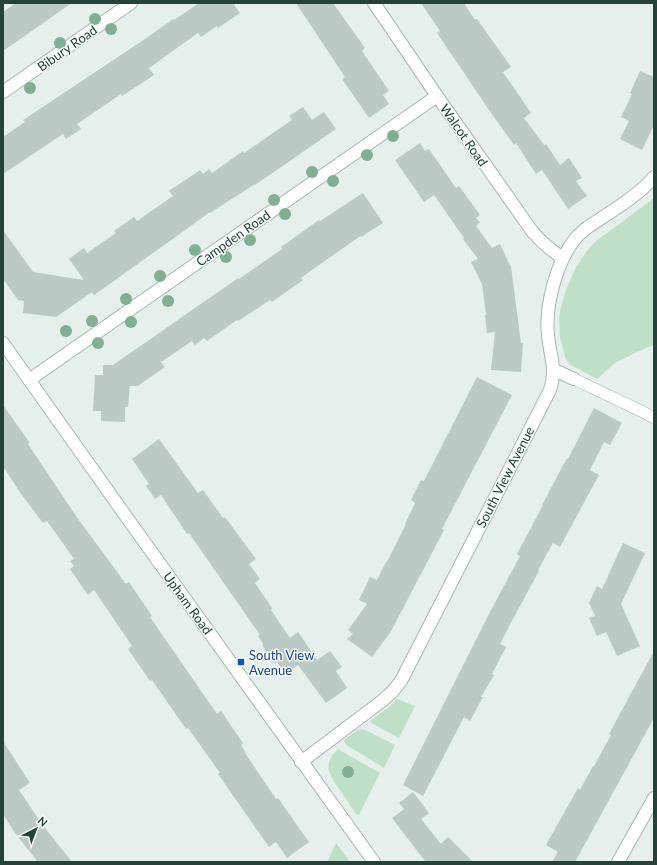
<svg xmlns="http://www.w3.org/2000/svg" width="657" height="865" viewBox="0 0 657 865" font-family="Lato,sans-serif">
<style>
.green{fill:#bfe0c8}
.building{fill:#bbcac4}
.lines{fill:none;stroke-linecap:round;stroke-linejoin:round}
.service-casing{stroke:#a8b8b2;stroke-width:12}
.minor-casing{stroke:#a8b8b2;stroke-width:14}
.service{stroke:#fff;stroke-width:11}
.minor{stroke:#fff;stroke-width:12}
.tree{fill:#80af93}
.transit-dot{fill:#1a4fb4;stroke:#f7fbf9;stroke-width:1.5}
.labels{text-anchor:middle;stroke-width:3;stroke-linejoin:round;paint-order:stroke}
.street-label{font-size:13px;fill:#24423a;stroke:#f7fbf9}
.transit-label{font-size:13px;fill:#164399;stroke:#f7fbf9;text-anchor:start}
</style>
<rect width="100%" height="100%" fill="#e6efeb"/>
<!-- green -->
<path class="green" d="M654,198v147l-17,7 -22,11 -18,16 -28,-15 -4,-7 -5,-20 -1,-19 2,-11 5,-17 10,-23 10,-15 9,-10z
M396,699l4,1 15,6 -16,32 -26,-14 -3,-3 23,-17z
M359,729l6,1 30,15 -11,23 -39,-24 -1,-4z
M338,749l42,24 -21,42 -3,-1c-5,-8 -11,-16 -16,-24 -11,-15 -18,-26 -2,-41z
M336,843l14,19h-23z"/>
<!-- building -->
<path class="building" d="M16,3h56l-69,48v-39z
M199,3h34l7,10 -22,15 -1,-2 -16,11 -3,-4 -49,35 5,7 -32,21 -1,-2 -44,30 4,5 -15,10 -3,-5 -60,40v-37l22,-15 -2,-2 42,-28 80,-53 28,-20 1,1z
M296,3h37l32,45 -3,3 27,40 -6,4 6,9 -20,14 -27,-39 3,-2z
M421,3h43l11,17 2,-1 34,48 -8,5 28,41 -7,5 20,27 2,-1 14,21 9,-7 13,20 -6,3 11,15 -19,13 -26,-39 -6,4 -20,-31 -2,2 -25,-35 -52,-77 3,-2z
M640,71l14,6v48l-12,25 -22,-11 9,-18 -8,-4 11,-23 -2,-1z
M303,107l9,13 12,-8 12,17 -81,56v-1l-45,29v-1l-47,34 -69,49 -2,-3 -36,25 -33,-4 1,-12 -6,-1 -15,-21v-49l30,42 51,8 -15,-21 15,-11 3,5 29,-20 -2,-2 20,-14 3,4 36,-25 -4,-5 31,-21 3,4 6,-5 3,4 31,-22 1,2 48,-33 -3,-4z
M420,143l5,8 4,-2 27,39 3,-2 21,29 -4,3 4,4 -4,4 16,22 8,-4 11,23 10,76h2l-2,29 -30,-2 4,-38 -8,1 -2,-18h1l-4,-31 -11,-22 7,-3 -15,-20 1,-1 -30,-43 -10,7 -29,-42z
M363,193l20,30 -22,14 -1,-1 -45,32 -14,10 2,2 -31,22 -2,-2 -32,21 -1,-1 -30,21 -3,-3 -9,7 -3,-4 -31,21 4,5 -27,19h-8l-2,21h-3v15l-24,-1v-10h-8l2,-36h8v-10h10l95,-66 30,-21 1,1 43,-30 -1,-2 38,-27 1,1z
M477,377l35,18 -70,134 2,1 -12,23 -42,80 -18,24 -25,-18 6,-5 -5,-4 19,-26 -8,-4 11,-23 7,3 9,-18h1l19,-38h-1l10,-21 -4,-3 10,-20 3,1z
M3,405l27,38 -2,1 48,72 50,68 3,-2 23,34 -2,1 67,97 4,-3 22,32 -2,2 5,8h-1l31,46 2,-1 31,44 -22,16 -11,-16 -7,5 -5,-7 -46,-66 2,-1 -32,-45 -2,1 -34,-49 -2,1 -22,-32 4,-3 -38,-56 -6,5 -18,-26 4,-3 -4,-5 4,-2 -27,-38 -4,2 -24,-32 -16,-25z
M594,408l28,15 -12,22 -6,-3 -14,28 9,5 -39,72 -7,-4 -15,27 1,1 -25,46 -14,27 6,3 -14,27 2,1 -13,22h2l-13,24 -6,-4 -41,79 -20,-11 88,-175 29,-54 -3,-2 26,-49h-1l25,-47 1,1z
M159,439l39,54 5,-3 20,28 2,-1 31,42 -7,5 11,15 -5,4 17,25 -1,2 19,28 8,-6 19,28 13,-9 12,16 -6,4 11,17 -21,15 -28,-38 -13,9 -8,-12 -2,2 -13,-19 1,-1 -5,-8 2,-1 -71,-102 -2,1 -26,-39 -6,4 -9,-13 3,-2 -17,-25z
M623,543l22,10 -24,51 19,42 -23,10 -11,-24 -9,4 -8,-18 6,-2 -6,-13 8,-17 5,3z
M654,651v67l-79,144h-23l6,-10 -12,-7 32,-57 2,2 13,-24h1l17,-31 -2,-1z
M3,741l27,42 -11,7 23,34 30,38h-34l-23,-29 -12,-19z
M413,792l16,21 -8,6 20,25 7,-7 25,25h-49l1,-1 -33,-43 12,-9 -5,-6z"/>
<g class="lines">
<!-- service casing -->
<g class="service-casing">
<path id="service" d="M574,379l69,33 11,6"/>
</g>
<!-- minor casing -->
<g class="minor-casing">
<path id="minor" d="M374,3l63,93 95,135c10,12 18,19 31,27
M3,92l128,-89
M3,343l127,179 244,340
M554,370l20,9
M29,380l408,-284
M301,762l81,-61 11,-10 8,-10 149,-291c7,-22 0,-33 -2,-55 -3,-29 8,-72 27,-96 4,-5 8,-8 13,-12 22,-15 49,-30 66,-50
M618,862l36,-64"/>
</g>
<!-- service -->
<use href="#service" class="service"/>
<!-- minor -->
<use href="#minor" class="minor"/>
</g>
<!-- trees -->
<g class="tree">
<circle cx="95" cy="19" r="6"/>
<circle cx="111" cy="29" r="6"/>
<circle cx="60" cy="43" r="6"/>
<circle cx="30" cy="88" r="6"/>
<circle cx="393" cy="136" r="6"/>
<circle cx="367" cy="155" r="6"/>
<circle cx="312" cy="172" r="6"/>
<circle cx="333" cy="181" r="6"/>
<circle cx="274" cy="200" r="6"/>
<circle cx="285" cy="214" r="6"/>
<circle cx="250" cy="240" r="6"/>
<circle cx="195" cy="250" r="6"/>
<circle cx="226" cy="257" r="6"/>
<circle cx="160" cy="276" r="6"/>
<circle cx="126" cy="299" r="6"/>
<circle cx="168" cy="301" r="6"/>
<circle cx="92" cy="321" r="6"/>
<circle cx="131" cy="322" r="6"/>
<circle cx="66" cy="331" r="6"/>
<circle cx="98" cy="343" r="6"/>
<circle cx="348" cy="772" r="6"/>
</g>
<!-- markers -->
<rect class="transit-dot" x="237" y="658" width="8" height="8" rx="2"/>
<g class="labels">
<!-- street labels -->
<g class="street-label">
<text transform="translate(67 48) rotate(-35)" y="5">Bibury Road</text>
<text transform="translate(464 135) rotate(55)" y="5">Walcot Road</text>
<text transform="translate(233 238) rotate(-35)" y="5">Campden Road</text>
<text transform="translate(505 477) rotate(-63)" y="5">South View Avenue</text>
<text transform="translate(188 603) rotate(54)" y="5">Upham Road</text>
</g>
<!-- transit labels -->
<g class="transit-label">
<text x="249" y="660">South View<tspan x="249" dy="15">Avenue</tspan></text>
</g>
</g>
<!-- border -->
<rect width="657" height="865" fill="none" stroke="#24423a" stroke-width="8"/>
<!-- north arrow -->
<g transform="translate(36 829) rotate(42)" stroke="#f7fbf9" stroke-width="3" paint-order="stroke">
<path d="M0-3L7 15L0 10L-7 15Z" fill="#24423a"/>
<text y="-6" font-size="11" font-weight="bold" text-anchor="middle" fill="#24423a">N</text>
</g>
</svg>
